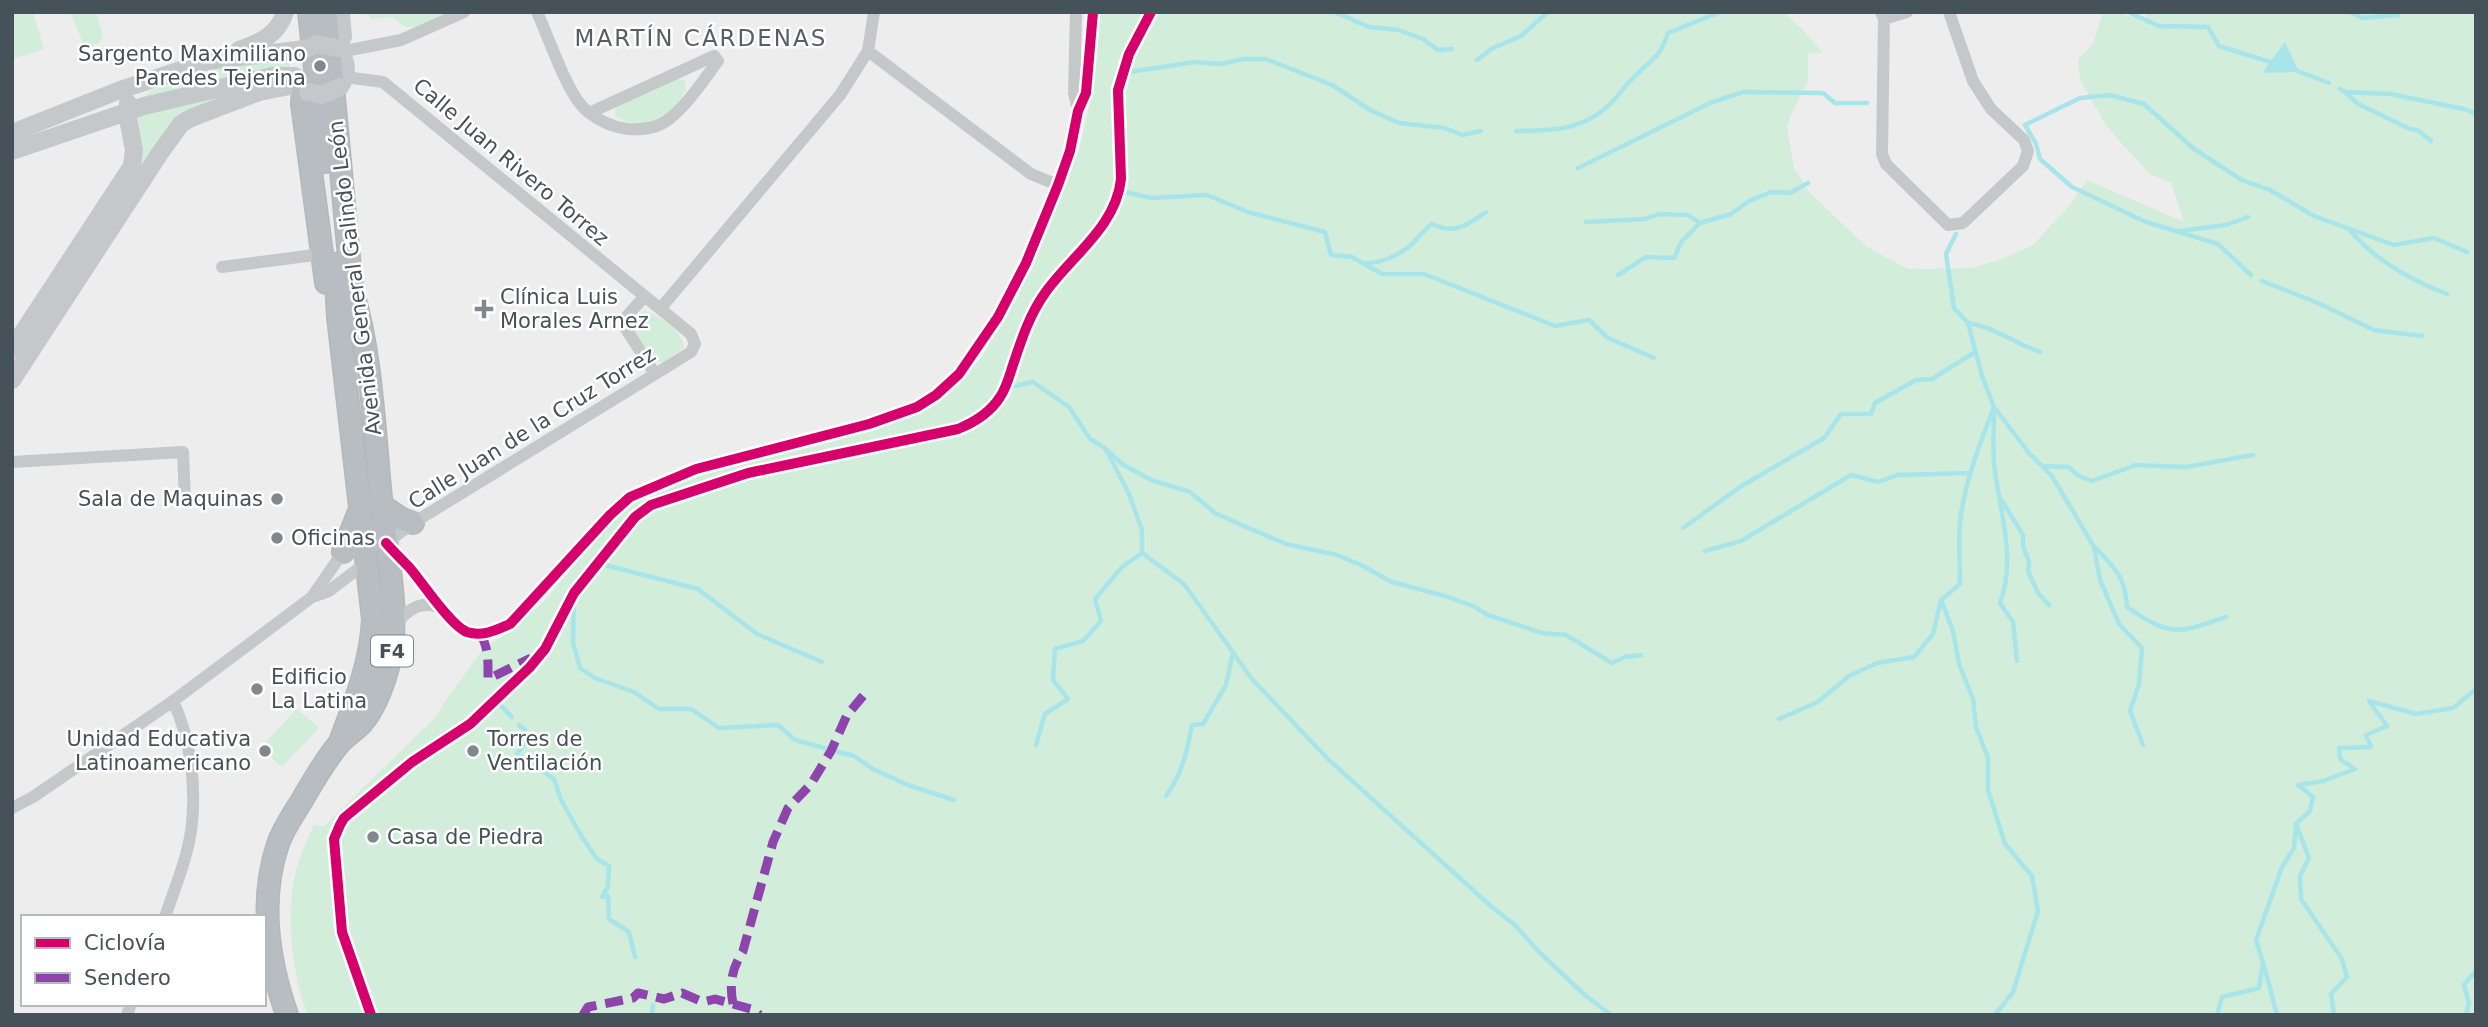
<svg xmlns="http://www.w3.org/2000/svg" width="2488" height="1027" viewBox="0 0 2488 1027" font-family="'DejaVu Sans',sans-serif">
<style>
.green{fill:#d2edd9}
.water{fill:#a7e5ea}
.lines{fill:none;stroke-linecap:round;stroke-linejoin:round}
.stream{stroke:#a7e5ea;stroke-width:4.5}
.highway-casing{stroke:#b3b8bc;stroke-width:24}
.street{stroke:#c5c8c9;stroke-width:12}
.secondary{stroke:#c5c8cb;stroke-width:18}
.highway{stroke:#b8bdc1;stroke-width:21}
.secondary-bridge{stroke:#c5c8cb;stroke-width:18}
.quiet{stroke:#8e44ad;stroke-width:9;stroke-dasharray:18 9;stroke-linecap:butt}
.cycleway-casing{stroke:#fff;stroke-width:15}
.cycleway{stroke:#d6006c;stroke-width:10}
.poi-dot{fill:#80888d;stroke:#fff;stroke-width:2.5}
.labels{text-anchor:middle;stroke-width:5;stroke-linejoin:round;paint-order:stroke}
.shield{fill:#fff;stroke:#7d868b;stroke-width:2}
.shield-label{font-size:19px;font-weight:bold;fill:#455259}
.poi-label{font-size:21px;fill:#455259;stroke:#fff;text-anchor:start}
.street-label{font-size:21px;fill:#455259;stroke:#fff}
.neighbourhood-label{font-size:23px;letter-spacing:2px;fill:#595e61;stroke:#fff}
</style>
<rect width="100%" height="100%" fill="#eeeded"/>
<!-- green -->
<path class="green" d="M12,12h21l11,37 -32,10z
M70,12h26l7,24 -5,7 -8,3 -7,-3z
M364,12h90l-33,15h-15l-14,-10 -20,2z
M1099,12h684l22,20 18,21 -15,1v27l-15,29 -6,17 7,41 15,24 58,55 41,22 63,-1 31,-9 30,-13 37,-40 18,-26 97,42 -13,-39 -22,-10 -42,-46 -27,-47 -2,-21 15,-15 10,-32h11l32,9v-9h330v1003h-2168c-16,-37 -22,-101 -13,-139 4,-18 11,-35 19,-51l10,1 113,-110 6,-12 40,-55 29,-19 34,-31 41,-50 39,-40 20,-13 22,-10 68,-23 85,-18 91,-29 19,-8 27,-22 25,-31 44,-78 53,-130 13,-59z
M291,58l-2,12 -145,27 8,-7 79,-25z
M677,79l8,1 1,10c-14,26 -44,43 -71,26v-8z
M255,86l-73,28 -170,253v-6l123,-187v-58z
M644,311c14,3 40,22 40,36l-20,15h-8l-24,-33 2,-12z
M297,709l22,19 -37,39 -22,-19z"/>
<!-- water -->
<path class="water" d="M2285,42l14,30 -37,1z"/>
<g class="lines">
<!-- stream -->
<path class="stream" d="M1335,12l34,15 30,3 24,9 15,11 14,-1
M2350,12l12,6 36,-3
M2130,13l29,13 49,1 11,19 58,18
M1477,60l14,-11 30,-13 27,-24
M2295,70l34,13
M1122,73l73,-11 25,2 24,-5h22l66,26 40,26 27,12 46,5 17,7 19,-4
M2340,89l5,3 45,2 74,15 12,5
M2345,92l13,12 52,25 8,1 13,11
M1516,131c35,0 69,-1 95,-28 9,-9 16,-20 25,-28 19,-19 22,-15 32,-42l52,-21
M1578,168l132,-65 33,-11 80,1 12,10h32
M1120,191l31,7 56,-3 41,17 77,20 6,23 21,2 30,17h42l131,52 34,-6 19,18 46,20
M1586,222l59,-3 14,-5 29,1 12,8 31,-9 18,-13 22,-9 19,1 18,-10
M2350,230c25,31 61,50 97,64
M2180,231l46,-6 22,-8
M1363,263c14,1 33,-6 44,-15 10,-7 15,-17 25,-24 23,11 35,1 54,-12
M1618,275l28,-18 28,1 8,-17 18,-18
M2251,275l-33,-31 -72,-22 -74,-35 -32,-28 -4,-15 -11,-19 55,-27 30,-3 34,9 50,45 48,31 28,10 44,26 80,29 40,-7 33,14
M2262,281l56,22 56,27 48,6
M1968,323c26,4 47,20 72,29
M1005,388l28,-6 36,25 21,32 15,9 24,46 13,36v23l42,31 68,95 77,81 164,148 22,17 23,26 48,45 25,19
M1994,407l35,46 23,23 42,71 6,33 19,44 23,24 -3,36 -9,27 13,34
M1994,411c0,20 -2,42 1,61 6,43 21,88 5,131l13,19 4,39
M1108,451l14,13 29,16 39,12 25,21 29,13 42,18 51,11 24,10 31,17 53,14 28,10 15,9 54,18 24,2 46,28 13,-6 16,-2
M2042,466l26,1 11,9 13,5 44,-16 50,2 67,-12
M2002,501l21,34v12l6,14 -1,10 10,22 11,12
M1683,528l57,-41 84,-49 17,-24h30l4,-11 41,-23 16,-1 43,-27
M2095,547c21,23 30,29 32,60 44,30 50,27 99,10
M1705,551l36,-10 110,-66 27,7 19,-7 74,-2
M597,563l101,26 59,45 65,28
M574,593l-1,49 7,26 15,10 39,14 25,17h32l28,19 59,-3 17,15 59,16 19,13 35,16 46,15
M1942,602l11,29 6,33 14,35 3,28 12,31v32l17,54 27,32 6,35 -25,81 -18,23
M495,700l17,17
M1779,719l39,-17 31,-26 28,-13 37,-6 19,-23 8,-34 19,-16c0,-20 -2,-41 0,-61 4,-40 20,-79 34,-116l-12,-31 -14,-53 -14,-15 -8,-54 10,-20
M519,725l6,5 1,12 -9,12 37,25 7,21 21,37 15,22 12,7 -1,20 -6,11 6,-1 1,23 20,13 6,25
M1036,745l9,-31 23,-15 -15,-19 2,-31 28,-8 18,-20 -6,-22 27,-32 20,-14
M1166,796c16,-22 21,-44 26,-71l11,-1 23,-39 7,-33
M2297,827l12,31 -9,18 1,23 41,60 5,18 -16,17 3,21
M2264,965l13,50
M652,1015l1,-10
M2217,1015l5,-18 37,-9 4,-25 -7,-23 26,-73 12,-19 2,-24 14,-13 3,-14 -15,-12 25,-4 32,-12 -15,-10 -1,-11 32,-1 -5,-12 21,-9 -18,-25 47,13 37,-6 23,-19
M2466,1015l3,-12 -5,-18 12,-14"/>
<!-- highway casing -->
<g class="highway-casing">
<path id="highway" d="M309,12l16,150
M303,88l-1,16 24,179
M335,264l3,53 35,302c-2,43 -17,80 -32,120
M381,505l21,14 11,4
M343,552l15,-38
M287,1015c-19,-55 -28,-115 -9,-171 5,-15 15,-29 23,-42 11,-19 23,-40 37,-57 7,-9 17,-14 24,-22 10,-11 17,-28 22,-42 21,-60 2,-122 -3,-183 -7,-70 -9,-142 -29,-209l-26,-277"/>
</g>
<!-- street -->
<path class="street" d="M537,12c11,24 28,74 44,93 11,13 30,22 47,24 14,1 30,-1 41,-10 19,-15 34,-38 49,-58l-4,-5 -125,57
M1076,12l-2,81 4,18
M1881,12l3,7 -2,135 4,10 62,61 15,-2 60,-57 5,-15 -4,-11 -33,-31 -18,-28 -24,-69
M1884,19l23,-7
M868,51l163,123 27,11
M340,52l61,-12 63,-28
M345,77l38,5 308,252 4,10 -4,8 -278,171 -28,21
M222,267l100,-13
M644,297l-17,19 -1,13 29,45
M660,309l180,-214 28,-44 6,-39
M12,462l171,-10 2,49
M388,545c8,8 16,16 23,25 12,14 40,56 56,62 15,5 29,-2 43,-8l100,-109 20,-18 66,-28 173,-45 48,-17 19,-12 23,-21 39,-57 28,-54 32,-78 12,-34 8,-40 8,-18 7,-81
M312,597l17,-6 38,-29
M395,626c13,-18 28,-27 48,-17
M12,808l21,-11 140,-96 139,-104 31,-45 43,-9
M165,917c10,-30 24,-62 27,-94 4,-40 -2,-86 -19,-122
M127,1015l4,-11"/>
<!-- secondary -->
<path class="secondary" d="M239,50c21,-7 39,-15 46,-38
M340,87c9,-14 8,-26 -3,-39l6,-11 -2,-25
M12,133l108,-43 88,-29 97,-12
M12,151l132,-45 128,-30h23
M12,349l120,-183 2,-16 -6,-31
M12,380l148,-227 21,-29 10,-6 68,-26 41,-8"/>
<!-- highway -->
<use href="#highway" class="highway"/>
<!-- secondary-bridge -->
<path class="secondary-bridge" d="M305,49l12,-5 20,4
M308,92l14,3 18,-8
M128,119v-16"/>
<!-- quiet -->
<path class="quiet" d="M480,634c9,13 8,29 8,45l43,-21
M733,1004c-4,-22 -1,-35 10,-53l30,-109 15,-34 23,-24 20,-33 16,-36 21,-25
M583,1015l5,-8 45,-9 5,-5 26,6 18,-6 21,9 12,-3 36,10 9,6"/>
<!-- cycleway casing -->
<g class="cycleway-casing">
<path id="cycleway" d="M386,543c7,8 15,16 23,24 13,15 42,59 58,65 15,5 29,-2 43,-8l100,-109 20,-18 66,-28 173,-45 48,-17 19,-12 23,-21 39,-57 28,-54 32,-78 12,-34 8,-40 8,-18 7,-81
M371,1015l-29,-83 -8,-93 6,-14 4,-7 68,-56 58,-38 60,-57 15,-18 29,-56 61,-76 16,-12 97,-32 210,-44c17,-7 32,-16 42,-32 7,-10 10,-24 14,-35 8,-24 16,-48 31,-69 26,-37 71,-66 76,-114l-3,-89 11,-36 22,-42"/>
</g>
<!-- cycleway -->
<use href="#cycleway" class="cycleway"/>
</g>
<!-- markers -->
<g class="poi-dot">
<circle cx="320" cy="66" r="7"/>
<path d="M480.5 298.5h7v7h7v7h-7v7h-7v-7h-7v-7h7z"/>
<circle cx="277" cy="499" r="7"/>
<circle cx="277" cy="538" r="7"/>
<circle cx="257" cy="689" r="7"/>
<circle cx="265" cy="751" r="7"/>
<circle cx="473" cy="751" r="7"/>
<circle cx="373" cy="837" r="7"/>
</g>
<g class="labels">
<!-- shield labels -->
<rect class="shield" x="371" y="635.5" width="42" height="31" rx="5"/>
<g class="shield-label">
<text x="392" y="658">F4</text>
</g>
<!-- poi labels -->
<g class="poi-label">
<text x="306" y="61" text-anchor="end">Sargento Maximiliano<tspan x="306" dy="24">Paredes Tejerina</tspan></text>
<text x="500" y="304">Clínica Luis<tspan x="500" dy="24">Morales Arnez</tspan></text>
<text x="263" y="506" text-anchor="end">Sala de Maquinas</text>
<text x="291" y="545">Oficinas</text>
<text x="271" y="684">Edificio<tspan x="271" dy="24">La Latina</tspan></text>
<text x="251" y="746" text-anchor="end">Unidad Educativa<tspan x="251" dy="24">Latinoamericano</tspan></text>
<text x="487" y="746">Torres de<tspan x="487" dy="24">Ventilación</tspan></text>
<text x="387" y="844">Casa de Piedra</text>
</g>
<!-- street labels -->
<g class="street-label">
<text transform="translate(511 162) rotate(40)" y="7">Calle Juan Rivero Torrez</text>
<text transform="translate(355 278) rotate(-97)" y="7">Avenida General Galindo León</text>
<text transform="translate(532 428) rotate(-32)" y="7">Calle Juan de la Cruz Torrez</text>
</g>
<!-- neighbourhood labels -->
<g class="neighbourhood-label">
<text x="701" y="46">MARTÍN CÁRDENAS</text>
</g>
</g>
<!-- border -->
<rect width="2488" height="1027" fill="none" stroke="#455259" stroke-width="28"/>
<!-- legend -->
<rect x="21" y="915" width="245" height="91" fill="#ffffff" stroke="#b5babd" stroke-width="2"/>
<rect x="35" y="938" width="35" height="10" fill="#d6006c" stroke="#b5babd" stroke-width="2"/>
<text x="84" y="950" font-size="21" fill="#455259">Ciclovía</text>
<rect x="35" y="973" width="35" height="10" fill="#8e44ad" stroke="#b5babd" stroke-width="2"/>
<text x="84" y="985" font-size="21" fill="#455259">Sendero</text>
</svg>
